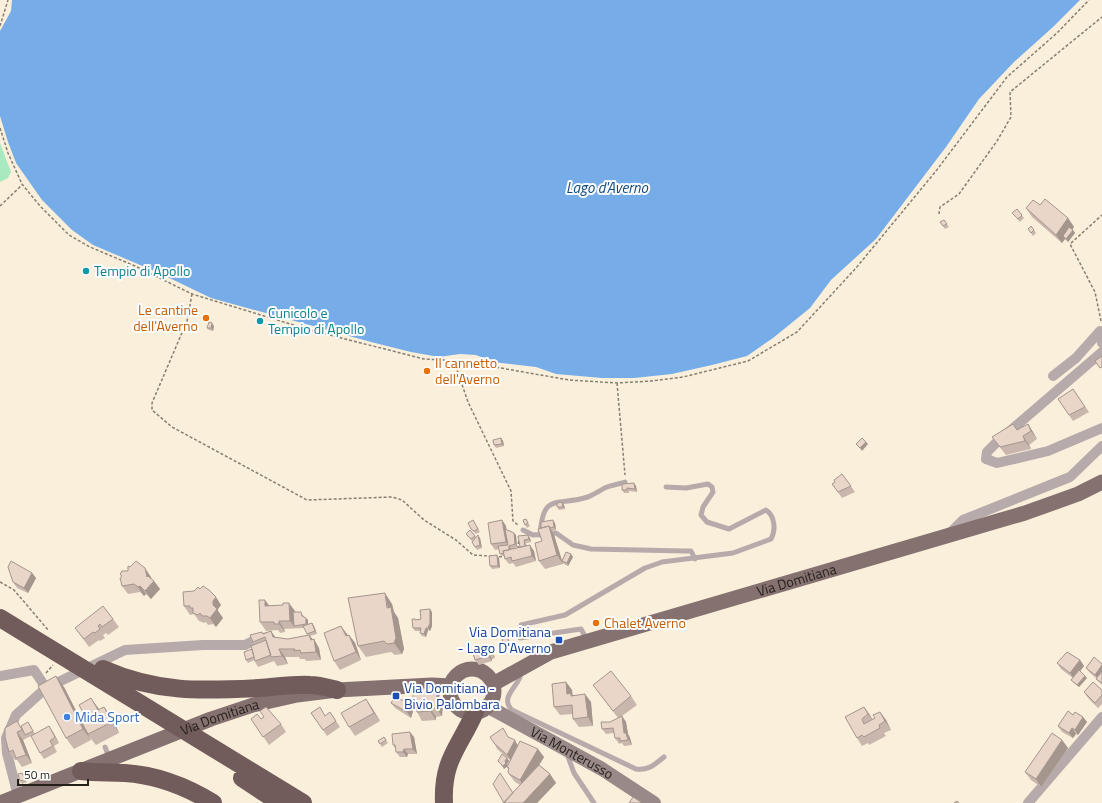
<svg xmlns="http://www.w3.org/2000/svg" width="1102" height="803" viewBox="0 0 1102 803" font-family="'Titillium Web',sans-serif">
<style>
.green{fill:#a9e9bf}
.water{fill:#76ade8}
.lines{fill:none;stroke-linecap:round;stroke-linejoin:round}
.path{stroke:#857e71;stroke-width:1.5;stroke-dasharray:3 2;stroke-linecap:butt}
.lane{stroke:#b6abaa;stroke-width:5}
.street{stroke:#b6abaa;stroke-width:10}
.secondary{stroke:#998988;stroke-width:14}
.primary{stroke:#847170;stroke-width:15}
.highway{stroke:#725c5b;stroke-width:18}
.wall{fill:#c9b7ad}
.shaded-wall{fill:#a4958d}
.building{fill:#ead5c9;stroke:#a4958d}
.culture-dot{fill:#0f9aa8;stroke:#fdfdfd;stroke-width:1.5}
.food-dot{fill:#e8710a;stroke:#fdfdfd;stroke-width:1.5}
.transit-dot{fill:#1a4fb4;stroke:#fdfdfd;stroke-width:1.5}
.shop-dot{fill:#3f7fe0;stroke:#fdfdfd;stroke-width:1.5}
.labels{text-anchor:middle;stroke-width:4;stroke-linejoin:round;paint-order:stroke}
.culture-label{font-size:14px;fill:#0d838f;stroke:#fdfdfd;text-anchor:start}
.food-label{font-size:14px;fill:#c56008;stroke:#fdfdfd;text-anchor:start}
.street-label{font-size:14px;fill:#25211a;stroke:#fdfdfd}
.transit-label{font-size:14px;fill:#164399;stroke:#fdfdfd;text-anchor:end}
.shop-label{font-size:14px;fill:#366cbe;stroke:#fdfdfd;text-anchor:start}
.water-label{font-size:15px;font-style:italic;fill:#0e4a80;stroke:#fdfdfd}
</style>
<rect width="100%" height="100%" fill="#faefdb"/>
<!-- green -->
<path class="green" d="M0,143l11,29 -3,6 -8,4z"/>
<!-- water -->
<path class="water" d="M12,0h1068l-27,27 -39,35 -35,37 -33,48 -70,92 -45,41 -21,28 -37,30 -26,18 -35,9 -40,9 -38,4h-32l-46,-4 -20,-7 -43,-5 -17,-7 -16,-1 -21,3 -28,-5 -40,-10 -160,-44 -52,-25 -66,-28 -21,-15 -30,-30 -26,-37 -8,-21 -8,-26v-85l11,-20z"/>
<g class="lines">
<!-- path -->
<path class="path" d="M0,26l8,-26
M0,128l8,25 14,31 18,22 29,29 21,12 45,19 57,28 118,36 114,29 37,2 108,19 48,3 34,-2 32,-4 65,-16 49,-29 59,-64 80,-97 71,-94 50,-44 32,-33
M0,206l22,-21
M939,214l1,-7 19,-13 38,-53 14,-24 -1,-25 92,-75
M192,294l-5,27 -35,82v7l20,17 135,73 85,-3 10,3 22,20 32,20 17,15 32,2
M1101,321l-6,-29 -25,-48 32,-29
M454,361l14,41 43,89 2,30 5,4
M617,383l8,92
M518,549l1,-12
M0,582l14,8 35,41
M46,673l7,-8"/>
<!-- lane -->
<path class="lane" d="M523,530l10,5 23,-2 17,12 18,4 94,2h6l4,8
M540,535c3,-44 17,-28 48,-38 6,-2 12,-7 19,-10 6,-2 12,-3 18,-5
M587,640l-6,-11 -61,9 1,-13 44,-10 80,-47 17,-6 71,-9 38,-14c5,-9 4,-23 -5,-29l-37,19 -22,-7 -6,-7 2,-8 10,-15 -1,-5 -4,-3 -22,4 -20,-1
M518,672l2,5c-4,11 -20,21 -8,33l124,59c13,2 19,-5 28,-12
M105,747l4,10
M567,754l7,19 20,30"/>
<!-- street -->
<path class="street" d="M1102,352l-106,91 -9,9 -1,7 11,4 51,-12 54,-23
M1053,376l23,-18 24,-27 2,12
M949,534l14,-14 107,-43 32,-31
M0,676l34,-6 12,18
M18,796l-11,-43 -1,-15 10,-23 30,-27 79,-38 78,-5h42l14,-7h6
M1028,803l74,-86"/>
<!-- secondary -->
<path class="secondary" id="s1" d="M487,706l115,63 52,34"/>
<!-- primary -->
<g class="primary">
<circle cx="472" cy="691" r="22"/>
<path id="s2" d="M493,684l58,-32 474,-139 53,-19 24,-12"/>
<path id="s3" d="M0,803l211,-84 42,-14 44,-10 40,-5 95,-5 19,1"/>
</g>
<!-- highway -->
<path class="highway" d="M0,618l303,185
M103,669c54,24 98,22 156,19 17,-1 34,-4 51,-3 9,0 19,3 27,5
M81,771c15,2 29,1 44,2 31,2 62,14 88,30
M242,778l38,25
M444,803c-2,-43 15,-55 31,-91"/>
</g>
<!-- wall -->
<path class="wall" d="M1040,205l28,13 6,9 -2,2 3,4 -7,9 -3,-3 -3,4 -30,-26 -6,-9z
M1017,209l7,9 -4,4 -8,-9z
M944,220l5,7 -4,2 -5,-7z
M1028,229l6,1 2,3 -3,3z
M214,326l-1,5 -4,-1 -2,-2z
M1073,389l16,23 -16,9 -15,-22z
M1028,424l9,15 -8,6 2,4 -25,6 -14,-18 25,-7z
M501,438l2,3 1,5 -8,2 -2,-3z
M842,474l13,18 -13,6 -10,-14 3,-2z
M634,483l2,3 1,6 -8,-1v2h-5l-2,-3z
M564,505l1,4 -6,1 -2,-3z
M526,519l4,7 -3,2 -2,-3z
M473,520l7,12 -4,2 -5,-5z
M502,520l4,6v3l10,6 1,12 -6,2 9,-2 -2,-11 10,-1 2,3 1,4 -5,1 1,3 7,5 2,10 -20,6 -3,-4 -4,1 -4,-5 -1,-3h-2l-2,-2 -1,-5 -4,1 -4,-6z
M555,523l1,7 -4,1 2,4 8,25 11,-3 -5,9 -4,-2 -1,-1v1l-18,5 -6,-8 3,-20 -1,-13z
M466,534l9,2 1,1 4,1 2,10 -5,2 -5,-8v-1z
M497,555l2,3 1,10 -8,1 -2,-3z
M128,571l23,6v1l9,11 -9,10 -5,-5 -2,2 -4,-4 -12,2 -6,-8 -1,-10 -1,-2z
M32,573l4,5 -8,15 -11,-5 -4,-6z
M194,591l27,14 -3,4v2l5,7 -7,9 -3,-3 -5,1 -2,-3 -2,1 -5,-2 -5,-7 -4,1 -6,-9z
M392,604l2,8 4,6 6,31 -2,5 -7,1 -4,-3 -25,5 -8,-11z
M269,606l26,5v1l8,3 1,2 4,3v4l6,2 3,8 -7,2 9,12 2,12 -15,1 -1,-2h-5l-1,-2h-14l3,7 -11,2 -3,-5 -16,6 -4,-7 -6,3 -2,-3 8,-16 -1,-2 10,-9 8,-2 5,7 12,1 20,-4 -4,-7 -20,1 1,3 -5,1 -2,-3 -12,1 -6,-9z
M432,612v14l-2,5 -2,-1 -2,7 -4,-1 -2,-3 1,-2h-6l-2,-3 2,-9 1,1 5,-1z
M113,619l6,8 -11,8 -2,-2 -3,2 2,3 -5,3 -1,-1 -10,7 -14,-19z
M349,635l6,8 6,17 -21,10 -6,-9z
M507,637l2,3 2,4 -6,2 -2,-3z
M485,646l1,2 3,-1 4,6 2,5 -3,1v2l-13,4 -4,-5z
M1080,660l4,6 -4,5 7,7 -8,9 -6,-5 -2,-2 2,-2 -12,-9 -4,-6z
M1102,664v21l-6,-6v-1l-6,-5 -4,-5z
M566,682l6,8 1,5 18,7 2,24 -14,1 -6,-8v-5l-13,1 -6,-8z
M593,685l38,11 6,9 -15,11 4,6 2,12 2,4 2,7 -8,1 -2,-3 -3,1 -4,-6 -1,-5 -8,1 -4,-5 8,-7 8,-4z
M64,687l17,34 23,-14 8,11 7,15 -23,12 -8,-10 3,5 -17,9 -8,-11z
M1102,690v14l-4,4 -10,-10 -4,-6z
M440,694l-1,3 4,5 -1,14 -6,1v3l-14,1 -5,-9 -1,-3 -3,-5z
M366,699l6,9 8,13 -25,15 -6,-9z
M410,702l4,6 -3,10 -16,-10 -4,-5z
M864,707l8,12 3,-1 5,-6 6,8 5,10 -7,3 2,3 -17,9 -1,-2 -6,3 -5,-8z
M330,712l10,15 -13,9 -16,-23 14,3z
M1073,715l10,2 4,5 -9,13 -2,-1 -3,4 -11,-6 -4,-6z
M251,719h10l20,5 5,8 -17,13z
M30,725l5,9 -12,6 9,23 -10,4 -5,-7h-2l-6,-8 -4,-15z
M49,726l10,17 -5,3 3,6 -13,7 -4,-6z
M384,737l4,6 -6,4 -4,-6z
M414,737l3,17h-9l-1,3h-7l-4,-5v-3l-3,-4z
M508,737l10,8 26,12 -5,8 11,9 6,9 -19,20h-34l17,-18 -5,-3 -6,-8v-4l-2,-3 -3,2 -6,-8 9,-3 2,3 -2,3 1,1 2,-5 -13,-11 -3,-6z
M1062,740l6,8 -27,39 -10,-7 -6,-8z
M22,773l2,2 3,7 -5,2 -2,-3z"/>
<!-- shaded-wall -->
<path class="shaded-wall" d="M1068,218l6,9 -9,11 -2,-2 2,3 -3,4 -6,-8z
M1073,230l2,3 -7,9 -2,-3z
M212,323l2,3 -1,5 -2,-3z
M1028,424l5,8 4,7 -6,-8z
M1023,436l6,9 2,4 -6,-8z
M501,438l2,3 1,5 -2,-2z
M866,442l2,2 -6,7 -2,-3z
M634,483l2,3 1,6 -2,-3z
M562,502l2,3 1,4 -2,-2z
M502,520l4,6 3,20 2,3 1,5 -2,-2 -1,-5 -3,-5z
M553,520l2,3 1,7 -2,-3z
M549,526l5,9 8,26 1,3 -6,-9z
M514,533l2,2 1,12 -2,-3z
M478,535l2,3 2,10 -2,-3z
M528,535l2,3 1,4 -2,-3z
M530,545l4,6 2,10 -4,-5z
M571,554l2,3 -5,9 -1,-3z
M497,555l2,3 1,10 -2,-2z
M145,568l6,9 1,5 2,-1 6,8 -9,10 -6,-8 2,-14z
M32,573l4,5 -8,15 -4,-5z
M140,586l6,8 -2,2 -6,-9z
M385,593l7,11 2,8 4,6 6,31 -2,5 -8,-11z
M216,597l5,8 -3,4v2l5,7 -7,9 -6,-9 3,-13v-4z
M265,600l6,8 -6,-2z
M289,603l6,8 1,15h-2l-4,-5z
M430,609l2,3v14l-2,5 -2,-3z
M306,618l2,2v7l-2,-3z
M279,621l5,8 1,3 -6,-8z
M312,623l2,3 3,8 -2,-3z
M341,626l6,8 5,10 -6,-8z
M426,628l2,2 -2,7 -2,-3z
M271,631l6,9 -4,-3z
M309,635l5,6v-2l5,9 2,12 -5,-8 -5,-12z
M349,635l6,8 6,17 -5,-8z
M489,647l4,6 2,5 -4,-6z
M279,649l6,8 3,7 -6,-8z
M488,653l4,6v2l-4,-5z
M1080,660l4,6 -10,13 -4,-6z
M1102,665v11l-3,4 -4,-5z
M56,676l8,11 27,53 -8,-11z
M1085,676l2,2 -8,9 -2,-2z
M566,682l6,8v4l5,8 -10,-8z
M434,685l6,9 -1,3 4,5 -1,14 -6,-8 -4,-15z
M585,694l6,8 2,24 -5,-9z
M91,698l8,11 6,12 -7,-11z
M366,699l6,9 8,13 -6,-8z
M410,702l4,6 -3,10 -4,-6z
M104,707l8,11 7,15 -7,-11z
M864,707l6,8 4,7 -6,-8z
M430,708l6,9v3l-6,-9z
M880,712l6,8 5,10 -6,-9z
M622,716l4,6 2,12 2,4 2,7 -8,-12z
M1083,717l4,5 -9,13 -3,-5z
M49,726l4,6 6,11 -4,-6z
M1072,728l4,6 -3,4 -4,-5z
M17,732l6,8 9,23 -6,-8z
M410,732l4,5 3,17 -4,-5z
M515,740l3,6 -7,15 -4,-6z
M1062,740l6,8 -27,39 -5,-8z
M404,749l4,5 -1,3 -4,-5z
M538,749l6,8 -19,31 -5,-8z
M507,758l2,3 -2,3 1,1 -4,4 -1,-3 2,-5z
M550,774l6,9 -19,20h-14z"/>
<!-- building -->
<path class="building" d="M1045,199l23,19 -12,17 -30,-27 7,-8 7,5z
M1017,209l5,6 -4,4 -6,-6z
M944,220l3,4 -4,2 -3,-4z
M1031,226l3,4 -3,3 -3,-4z
M1069,227l4,3 -7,9 -3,-3z
M209,322l3,1 -1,5h-4z
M1102,356v11l-2,1 -5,-7z
M1073,389l12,18 -16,8 -11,-16z
M1013,424l4,6 11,-6 3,7 -8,5 2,5 -25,6 -8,-10z
M501,438l1,6 -8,1 -1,-5z
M862,438l4,4 -6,6 -4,-4z
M842,474l9,12 -13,6 -6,-8 3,-2 -1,-2z
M634,483l1,6 -8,-1v2h-5v-6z
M562,502l1,5h-6v-4z
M526,519l2,4 -3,2 -2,-5z
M473,520l5,9 -4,2 -3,-2 -3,-6z
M502,520l4,22 -15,2 -3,-21z
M553,520l1,7 -4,1 -1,-2 -8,2v-6z
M549,526l8,29 -18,6 -4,-18 7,-2 -4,-12z
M505,529l9,4 1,11 -6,2v4l-6,1 1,2 -4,1 -2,-8 10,-1z
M470,530l5,6 -4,3 -5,-5z
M478,535l2,10 -5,2 -3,-5z
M528,535l1,4 -5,1 1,6 -5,1 -2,-11z
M530,545l2,11 -20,5 -1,-4 -6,2 -2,-8z
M566,552l5,2 -4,9 -5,-2z
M497,555l1,11h-8l-1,-10z
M11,561l21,12 -8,15 -11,-6 -5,-15z
M136,561l9,7 2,9 1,-1 6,5 -9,10 -5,-5 -2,1 -4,-3 -12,2 -2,-8 2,-2 -2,-2 2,-3h6v-5l2,1z
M203,586l6,4 7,7 -3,4v4l4,4 -7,9 -3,-2h-5l-2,-3 -2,2 -5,-2v-5h-3v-2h-6l-1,-14 11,-1 4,-4 2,2z
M385,593l2,15 4,-1 5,31 -2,5 -7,1 -3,-3 -26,5 -10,-48z
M259,600h6v6l18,-1v-2h6l1,18h-11v3h-5v-2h-14z
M103,606l10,13 -11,8 -2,-3 -2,2 2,3 -5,4 -2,-1 -9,7 -9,-11z
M430,609v14l-2,5h-2l-2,6 -4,-1 1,-5h-8l-1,-9h3v1l6,-1 -1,-9z
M293,612h8l1,4 4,2v6l-12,2z
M312,623l3,8 -8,3 -4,-8z
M341,626l5,10 3,-1 7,17 -22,9 -10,-28z
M271,631l2,6 15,2 21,-4 2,5 3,-1 2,13 -15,1 -1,-3 -6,1 1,-2h-16l3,7 -11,1 -6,-20 -12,5 -3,-7 12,-3 1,2z
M507,637l2,5 -6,1 -1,-5z
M266,640l5,15 -16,6 -4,-15z
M485,646l1,2 3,-1 2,5 -3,1v3l-13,4 -3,-10z
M252,649l2,8 -8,3 -2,-8z
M1067,652l13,8 -10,13 -13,-10z
M1094,657l8,7v1l-7,10 -9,-7z
M1079,670l6,6 -8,9 -6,-5z
M611,671l20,25 -18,15 -20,-26z
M1102,671v12l-6,-4z
M56,676l27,53 -17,9 -28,-52z
M566,682l1,12 4,-1v3l14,-2 3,23 -15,2 -1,-14 -18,2 -2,-23z
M1093,682l9,8v5l-7,8 -11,-11z
M434,685l-2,8 5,1 -1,14h-6v3l-13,1 -1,-8h-3v-15l16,-1 1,-2z
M91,698l7,12 6,-3 8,15 -24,12 -7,-13 5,-3 -7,-13z
M394,698l16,4 -3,10 -16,-9z
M366,699l8,14 -25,14 -8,-14z
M266,707l15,17 -18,13 -12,-18 6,-5 4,5 3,-2 -4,-6z
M320,707l5,9 5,-4 6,9 -13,9 -12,-17z
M864,707l4,7 -6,5 2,5 11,-6 -2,-3 7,-3 5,9 -6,4 1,3 -16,9 -2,-2 -5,3 -12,-21z
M1068,711l5,4 2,-3 8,5 -8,13 -3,-2 -3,5 -11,-7z
M622,716l2,17h2l2,7 -8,1v-3h-5l-2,-10 -11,1 -1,-7h9z
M17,721l5,9 -5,2 9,23 -10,3 -3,-8 -4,2 -4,-15v-9z
M28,722l5,9 -8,4 -4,-9z
M49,726l6,11 -5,4 3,5 -13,7 -9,-17z
M503,728l5,9 7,3 -8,15 -13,-12 -4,-6z
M410,732l3,17h-9l-1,3h-7l-1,-7h-2l-1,-11z
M1052,733l10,7 -26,39 -11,-7z
M384,737l2,3 -6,4 -2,-3z
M520,741l18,8 -18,31 -11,-6 -1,-3 1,-3 -2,-1z
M502,754l5,4 -2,3 1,2 -3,3 -5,-5z
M539,765l11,9 -27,29h-20z
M22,773l3,6 -5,2 -2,-7z
M500,773l13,20 -9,10 -11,-19z
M633,797l8,5 -1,1h-11z
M957,801l2,2h-5z"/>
<!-- markers -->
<g class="culture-dot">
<circle cx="86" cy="271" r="4"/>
<circle cx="260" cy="321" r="4"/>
</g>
<g class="food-dot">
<circle cx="206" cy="318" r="4"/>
<circle cx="427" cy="371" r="4"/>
<circle cx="596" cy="623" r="4"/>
</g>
<g class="transit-dot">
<rect x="555" y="636" width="8" height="8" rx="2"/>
<rect x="392" y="692" width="8" height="8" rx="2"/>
</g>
<circle class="shop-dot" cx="67" cy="717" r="4"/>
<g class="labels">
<!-- culture labels -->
<g class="culture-label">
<text x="94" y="276">Tempio di Apollo</text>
<text x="268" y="318">Cunicolo e<tspan x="268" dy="16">Tempio di Apollo</tspan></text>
</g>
<!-- food labels -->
<g class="food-label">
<text x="198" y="315" text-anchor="end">Le cantine<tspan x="198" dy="16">dell'Averno</tspan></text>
<text x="435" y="368">Il cannetto<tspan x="435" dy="16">dell'Averno</tspan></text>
<text x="604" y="628">Chalet Averno</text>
</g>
<!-- street labels -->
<g class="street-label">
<text dy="5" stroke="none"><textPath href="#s2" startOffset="322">Via Domitiana</textPath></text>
<text dy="5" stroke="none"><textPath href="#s3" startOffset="236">Via Domitiana</textPath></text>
<text dy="5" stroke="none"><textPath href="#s1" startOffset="97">Via Monterusso</textPath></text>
</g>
<!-- transit labels -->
<g class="transit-label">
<text x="551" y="637">Via Domitiana<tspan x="551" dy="16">- Lago D'Averno</tspan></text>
<text x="404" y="693" text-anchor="start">Via Domitiana -<tspan x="404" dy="16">Bivio Palombara</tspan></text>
</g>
<!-- shop labels -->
<g class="shop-label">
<text x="75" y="722">Mida Sport</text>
</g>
<!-- water labels -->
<g class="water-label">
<text x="607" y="193">Lago d'Averno</text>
</g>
</g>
<!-- scale -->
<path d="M18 779v6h70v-6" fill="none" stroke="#25211a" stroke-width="2"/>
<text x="24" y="779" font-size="12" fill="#25211a" stroke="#fdfdfd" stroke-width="3" paint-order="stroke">50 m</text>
</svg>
